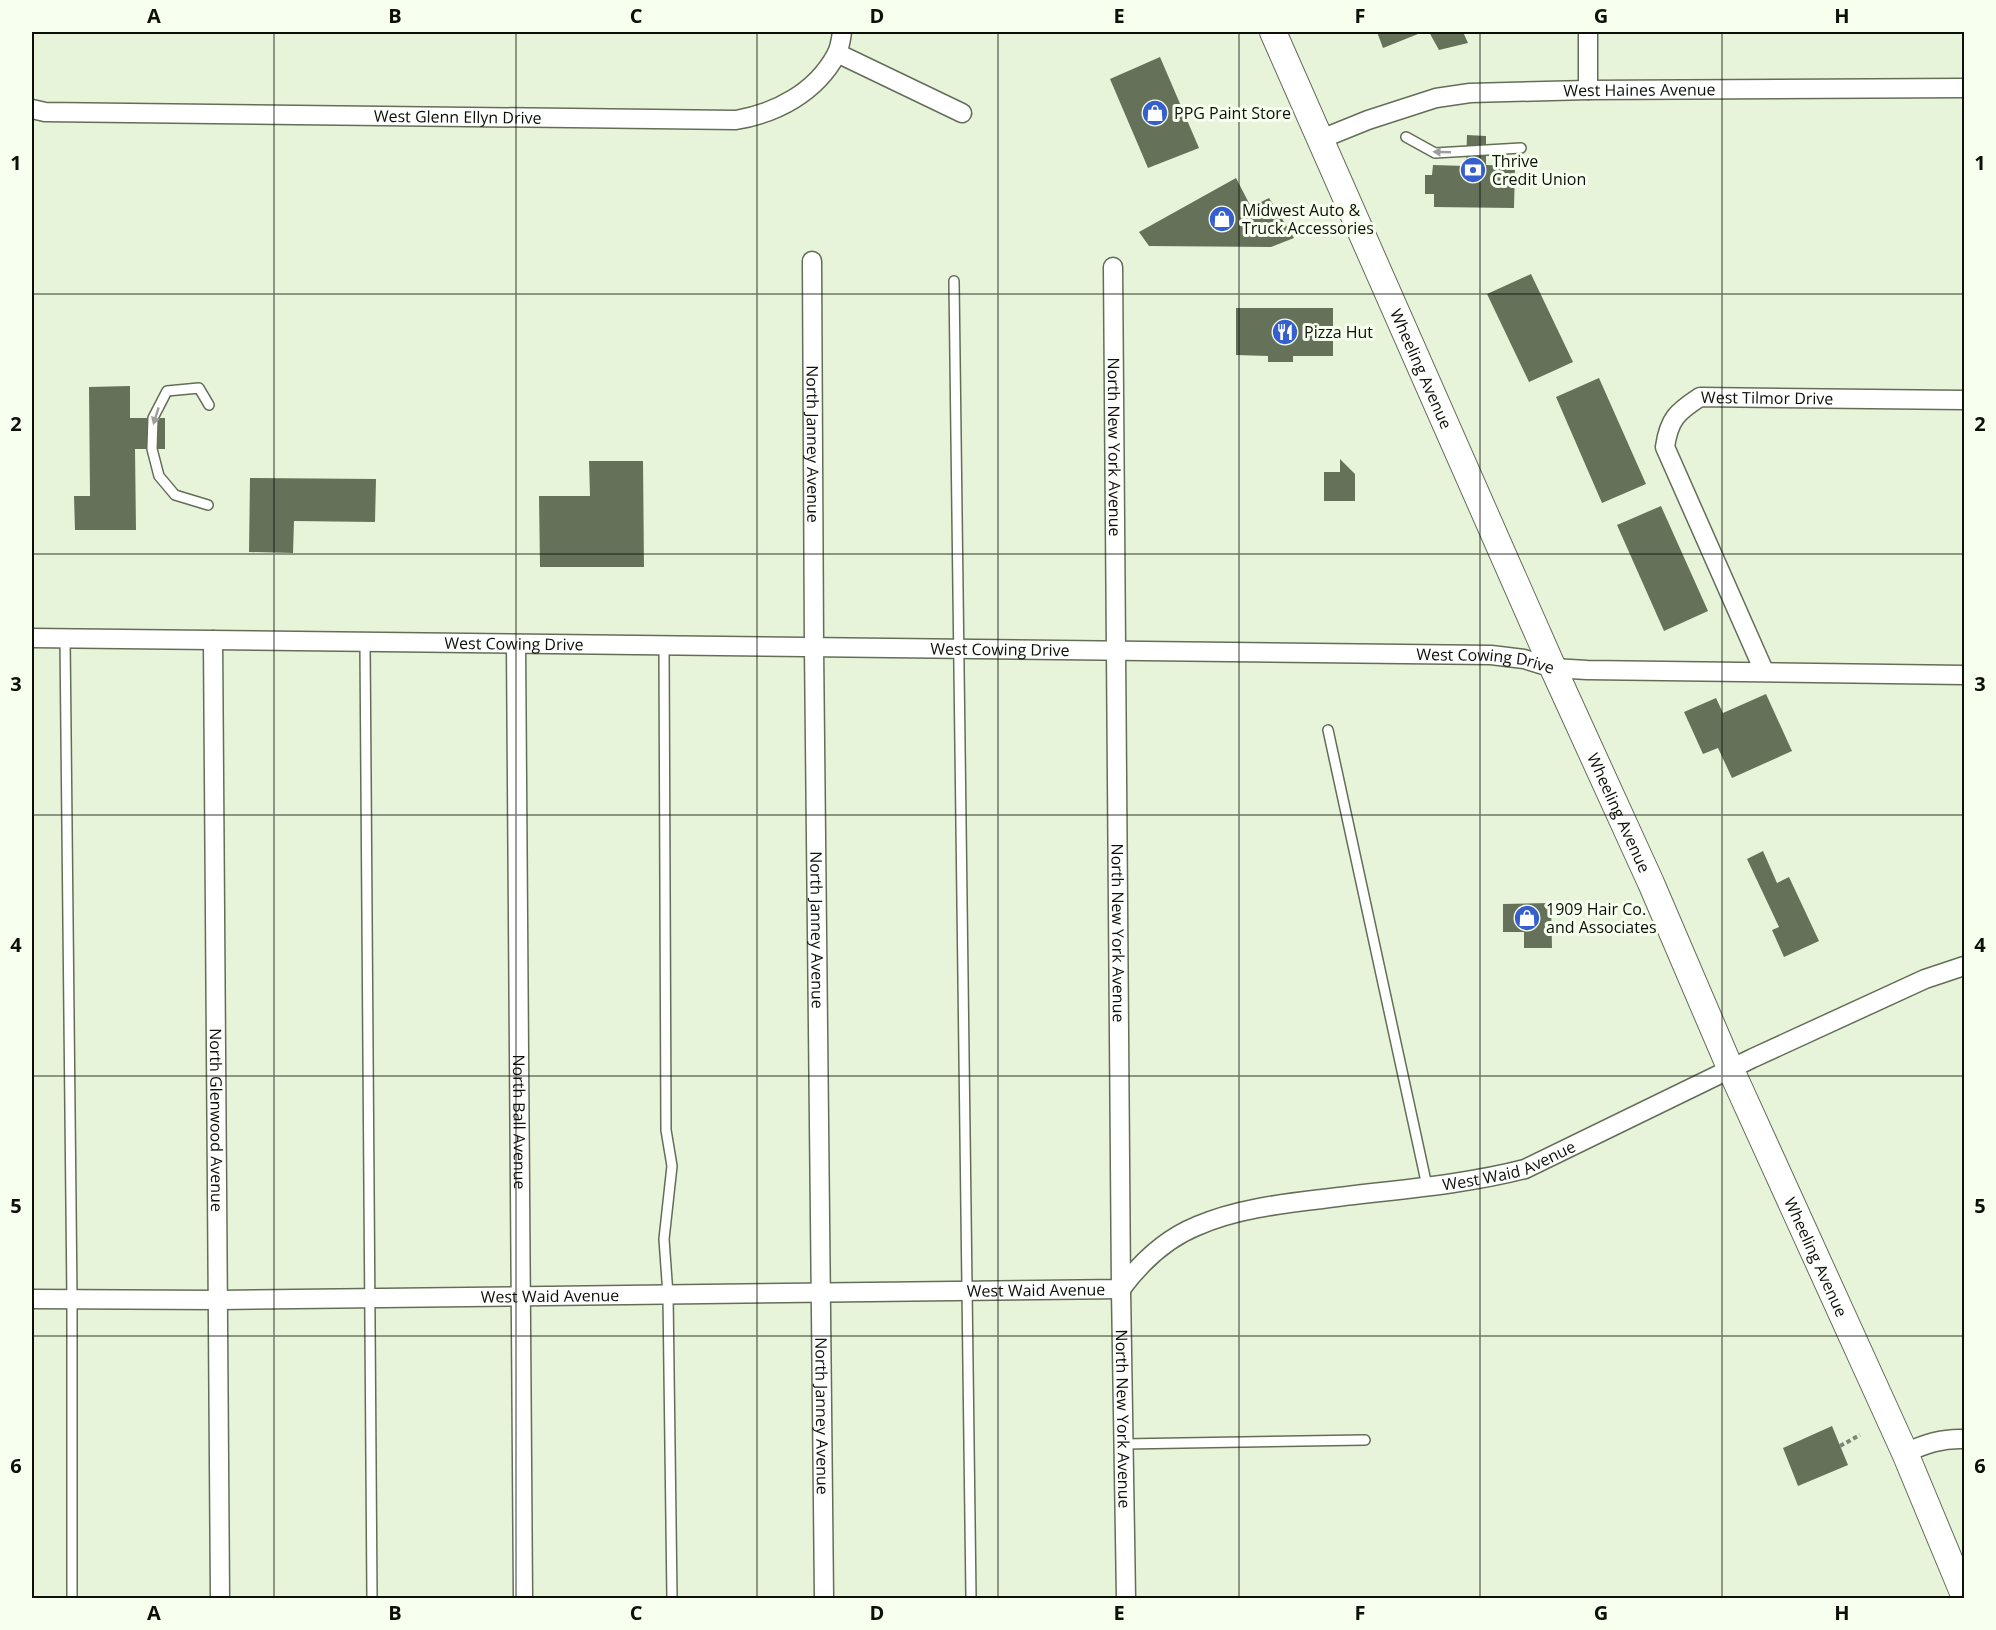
<svg xmlns="http://www.w3.org/2000/svg" width="1996" height="1630" viewBox="0 0 1996 1630" font-family="'Open Sans',sans-serif">
<style>
.building{fill:#66715a}
.lines{fill:none;stroke-linecap:round;stroke-linejoin:round}
.service-casing{stroke:#636e57;stroke-width:12}
.minor-casing{stroke:#636e57;stroke-width:21}
.secondary-casing{stroke:#636e57;stroke-width:28}
.path{stroke:#7e8675;stroke-width:4;stroke-dasharray:4.5 3;stroke-linecap:butt}
.service{stroke:#fff;stroke-width:9}
.minor{stroke:#fff;stroke-width:18}
.secondary{stroke:#fff;stroke-width:26}
.oneway{fill:#9e9f9c}
.grid{fill:none;stroke:#0c1008;stroke-width:1.5;stroke-opacity:0.55}
.labels{text-anchor:middle;stroke-width:6;stroke-linejoin:round;paint-order:stroke}
.street-label{font-size:16px;fill:#0c1008;stroke:#f7ffef}
.poi-label{font-size:16px;fill:#0c1008;stroke:#f7ffef;text-anchor:start}
.neatline{fill:none;stroke:#0c1008;stroke-width:2}
.grid-label{font-size:20px;text-anchor:middle;font-weight:bold;fill:#0c1008}
</style>
<rect width="100%" height="100%" fill="#e7f4da"/>
<!-- building -->
<path class="building" d="M1377,32h46l-40,16z
M1429,32h34l5,11 -29,7z
M1160,57l39,91 -51,20 -38,-89z
M1467,135l19,1v29l29,1 -1,42 -80,-1v-13h-9v-19h7l1,-10 33,1z
M1236,178l15,29 18,-9 25,40 -23,9 -122,-1 -10,-14z
M1531,274l42,88 -44,20 -42,-88z
M1236,308h97v48h-40v6h-25v-6l-32,-1z
M1599,378l47,106 -44,19 -46,-106z
M130,386v32h35v31h-30l1,81h-61l-1,-34h16l-1,-109z
M1340,459l15,15v27h-31v-29h16z
M589,461h54l1,106h-104l-1,-71h51z
M250,478l126,1 -1,43 -81,-1 -1,32 -44,-1z
M1661,506l47,105 -44,20 -47,-106z
M1766,694l26,57 -60,27 -14,-30 -15,6 -19,-42 32,-14 7,15z
M1763,851l14,32 12,-6 30,64 -35,16 -12,-27 7,-3 -32,-68z
M1551,903l1,45h-28v-16h-21v-28z
M1832,1426l16,39 -50,21 -15,-38z"/>
<g class="lines">
<!-- service casing -->
<g class="service-casing">
<path id="service" d="M1406,137l29,16 86,-5
M954,281c8,439 9,878 17,1317
M208,505l-33,-10 -16,-19 -7,-27 1,-31 14,-27 32,-3 10,17
M65,638l7,662v298
M365,643l7,955
M664,646l2,484 6,36 -8,73 4,56 4,303
M1328,730l99,456
M1123,1444l242,-4"/>
</g>
<!-- minor casing -->
<g class="minor-casing">
<g id="minor">
<path d="M1588,32v58"/>
<path d="M837,53l125,60"/>
<path id="s1" d="M32,109l13,3 691,8c41,-7 80,-28 100,-65 4,-7 5,-16 6,-23"/>
<path id="s2" d="M1321,139l47,-19 68,-22 34,-5 118,-3 376,-2"/>
<path id="s3" d="M812,261l2,386 10,951"/>
<path id="s4" d="M1113,267l8,1022 5,309"/>
<path id="s5" d="M32,638l1459,17 33,4 29,9 34,2 377,5"/>
<path id="s6" d="M213,640l7,958"/>
<path id="s7" d="M516,645l7,953"/>
<path id="s8" d="M1764,671l-99,-224c4,-28 12,-35 35,-50l264,3"/>
<path id="s9" d="M32,1299l186,1 903,-11c20,-27 44,-50 76,-63 39,-17 83,-22 125,-27 67,-9 137,-13 203,-30l228,-111 172,-79 39,-13"/>
<path d="M1905,1453c20,-9 37,-15 59,-14"/>
</g>
</g>
<!-- secondary casing -->
<g class="secondary-casing">
<g id="secondary">
<path id="s10" d="M1273,32l280,636 98,215 80,187 174,383 59,142"/>
</g>
</g>
<!-- path -->
<path class="path" d="M1840,1446l20,-11"/>
<!-- service -->
<use href="#service" class="service"/>
<!-- minor -->
<use href="#minor" class="minor"/>
<!-- secondary -->
<use href="#secondary" class="secondary"/>
</g>
<!-- one-way arrows -->
<defs><path id="oneway-solid" d="M-6-.8H1V-3.2L6.5 0L1 3.2V.8H-6Z" transform="scale(1.5)"/></defs>
<g class="oneway">
<use href="#oneway-solid" transform="translate(1442 152) rotate(-178)"/>
<use href="#oneway-solid" transform="translate(156 416) rotate(107)"/>
</g>
<!-- grid -->
<path class="grid" d="M274,32v1566M516,32v1566M757,32v1566M998,32v1566M1239,32v1566M1480,32v1566M1722,32v1566M32,294h1932M32,554h1932M32,815h1932M32,1076h1932M32,1336h1932"/>
<!-- icons -->
<defs>
<g id="shop-disc" transform="scale(1.35)"><circle r="9.5" fill="#355ece" stroke="#f7ffef"/><path d="M-5-2.5h2.3a2.7 3.5 0 0 1 5.4 0H5L5.5 6h-11ZM-1.5-2.5h3a1.5 2.3 0 0 0-3 0Z" fill="#fff"/></g>
<g id="bank-disc" transform="scale(1.35)"><circle r="9.5" fill="#355ece" stroke="#f7ffef"/><path d="M-6-4H6V4H-6ZM0-2.3a2.3 2.3 0 1 0 0 4.6a2.3 2.3 0 1 0 0-4.6Z" fill="#fff"/></g>
<g id="restaurant-disc" transform="scale(1.35)"><circle r="9.5" fill="#355ece" stroke="#f7ffef"/><path d="M-5-6h1v4h1v-4h1v4h1v-4h1v5L-1.5 .5V6h-2V.5L-5-1ZM5-6V6H3V1.5H1.5Q1.5-4 5-6Z" fill="#fff"/></g>
</defs>
<g fill-rule="evenodd">
<use href="#shop-disc" x="1155" y="113"/>
<use href="#bank-disc" x="1473" y="170"/>
<use href="#shop-disc" x="1222" y="219"/>
<use href="#restaurant-disc" x="1285" y="332"/>
<use href="#shop-disc" x="1527" y="918"/>
</g>
<g class="labels">
<!-- street labels -->
<g class="street-label">
<text dy="6" stroke="none"><textPath href="#s2" startOffset="326">West Haines Avenue</textPath></text>
<text dy="6" stroke="none"><textPath href="#s1" startOffset="426">West Glenn Ellyn Drive</textPath></text>
<text dy="6" stroke="none"><textPath href="#s10" startOffset="368">Wheeling Avenue</textPath></text>
<text dy="6" stroke="none"><textPath href="#s8" startOffset="376">West Tilmor Drive</textPath></text>
<text dy="6" stroke="none"><textPath href="#s3" startOffset="183">North Janney Avenue</textPath></text>
<text dy="6" stroke="none"><textPath href="#s4" startOffset="180">North New York Avenue</textPath></text>
<text dy="6" stroke="none"><textPath href="#s5" startOffset="482">West Cowing Drive</textPath></text>
<text dy="6" stroke="none"><textPath href="#s5" startOffset="968">West Cowing Drive</textPath></text>
<text dy="6" stroke="none"><textPath href="#s5" startOffset="1454">West Cowing Drive</textPath></text>
<text dy="6" stroke="none"><textPath href="#s10" startOffset="854">Wheeling Avenue</textPath></text>
<text dy="6" stroke="none"><textPath href="#s3" startOffset="669">North Janney Avenue</textPath></text>
<text dy="6" stroke="none"><textPath href="#s4" startOffset="666">North New York Avenue</textPath></text>
<text dy="6" stroke="none"><textPath href="#s6" startOffset="480">North Glenwood Avenue</textPath></text>
<text dy="6" stroke="none"><textPath href="#s7" startOffset="477">North Ball Avenue</textPath></text>
<text dy="6" stroke="none"><textPath href="#s9" startOffset="1508">West Waid Avenue</textPath></text>
<text dy="6" stroke="none"><textPath href="#s10" startOffset="1340">Wheeling Avenue</textPath></text>
<text dy="6" stroke="none"><textPath href="#s9" startOffset="1004">West Waid Avenue</textPath></text>
<text dy="6" stroke="none"><textPath href="#s9" startOffset="518">West Waid Avenue</textPath></text>
<text dy="6" stroke="none"><textPath href="#s3" startOffset="1155">North Janney Avenue</textPath></text>
<text dy="6" stroke="none"><textPath href="#s4" startOffset="1152">North New York Avenue</textPath></text>
</g>
<!-- poi labels -->
<g class="poi-label">
<text x="1174" y="119">PPG Paint Store</text>
<text x="1492" y="167">Thrive<tspan x="1492" dy="18">Credit Union</tspan></text>
<text x="1242" y="216">Midwest Auto &amp;<tspan x="1242" dy="18">Truck Accessories</tspan></text>
<text x="1304" y="338">Pizza Hut</text>
<text x="1546" y="915">1909 Hair Co.<tspan x="1546" dy="18">and Associates</tspan></text>
</g>
</g>
<!-- border -->
<rect width="1996" height="1630" fill="none" stroke="#f7ffef" stroke-width="66"/>
<rect x="33" y="33" width="1930" height="1564" class="neatline"/>
<g class="grid-label">
<text x="154" y="23">A</text>
<text x="395" y="23">B</text>
<text x="636" y="23">C</text>
<text x="877" y="23">D</text>
<text x="1119" y="23">E</text>
<text x="1360" y="23">F</text>
<text x="1601" y="23">G</text>
<text x="1842" y="23">H</text>
<text x="16" y="170">1</text>
<text x="1980" y="170">1</text>
<text x="16" y="431">2</text>
<text x="1980" y="431">2</text>
<text x="16" y="691">3</text>
<text x="1980" y="691">3</text>
<text x="16" y="952">4</text>
<text x="1980" y="952">4</text>
<text x="16" y="1213">5</text>
<text x="1980" y="1213">5</text>
<text x="16" y="1473">6</text>
<text x="1980" y="1473">6</text>
<text x="154" y="1620">A</text>
<text x="395" y="1620">B</text>
<text x="636" y="1620">C</text>
<text x="877" y="1620">D</text>
<text x="1119" y="1620">E</text>
<text x="1360" y="1620">F</text>
<text x="1601" y="1620">G</text>
<text x="1842" y="1620">H</text>
</g>
</svg>
